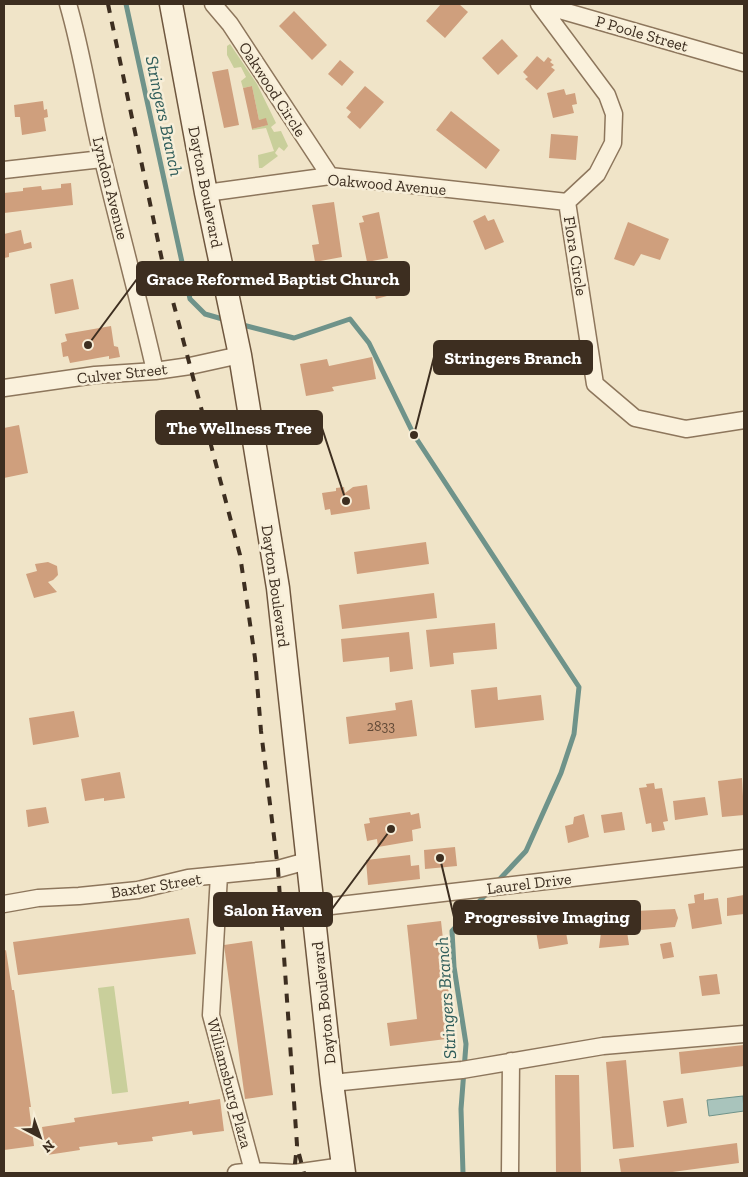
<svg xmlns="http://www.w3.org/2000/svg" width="748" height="1177" viewBox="0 0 748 1177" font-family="'Zilla Slab',serif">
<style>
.green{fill:#c9cf9b}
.water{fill:#a9c4bc;stroke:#6f938a}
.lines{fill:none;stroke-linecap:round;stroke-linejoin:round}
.stream{stroke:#6f938a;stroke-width:5}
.building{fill:#cf9f7d}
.minor-casing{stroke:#8d765c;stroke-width:19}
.secondary-casing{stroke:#6f573f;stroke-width:25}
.minor{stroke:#faf1dc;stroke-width:16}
.secondary{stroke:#faf1dc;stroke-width:22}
.rail{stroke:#3d2e20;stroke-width:4;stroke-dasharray:9 9;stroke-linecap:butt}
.labels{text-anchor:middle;stroke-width:5;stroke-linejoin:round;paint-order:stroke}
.number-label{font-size:14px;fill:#624a37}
.street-label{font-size:16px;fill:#3d2e20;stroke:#f7eed8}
.water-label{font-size:18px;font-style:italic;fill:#2f5d5a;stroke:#f7eed8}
.leader{fill:none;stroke:#3d2e20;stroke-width:2}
.callout-dot{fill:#3d2e20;stroke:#f7eed8;stroke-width:2}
.callout{fill:#3d2e20;stroke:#3d2e20;stroke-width:2}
.callout-label{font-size:18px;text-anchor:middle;font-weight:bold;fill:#fff}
</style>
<rect width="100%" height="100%" fill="#f0e4c8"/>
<!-- green -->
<path class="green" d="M230,44l27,40 19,39 -5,4 3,5 7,-1 7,15 -4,5 -5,-4 -4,6 3,3 -16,12h-3l-1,-13 16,-4 -8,-23 -14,2v-1l15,-4 -1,-6 -7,1 -7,-34 -9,2 -2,-7 5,-4 -5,-10 -7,1 -7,-13v-9z
M114,986l14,106 -16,2 -14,-106z"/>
<!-- water -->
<path class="water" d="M743,1096l1,15 -35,5 -2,-16z"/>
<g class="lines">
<!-- stream -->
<path class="stream" d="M126,4l64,295 15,15 21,6
M239,324l55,14 56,-19 19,24 45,92 165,252 -5,47 -13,39 -35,78 -29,31
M463,1173l-2,-64 5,-65 -12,-77 -2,-36 36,-39"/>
</g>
<!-- building -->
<path class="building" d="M441,4l12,1 6,-1 9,8 -23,26 -19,-17z
M294,11l33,34 -15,15 -33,-34z
M502,39l16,17 -20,19 -16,-17z
M537,56l7,6 4,-5 4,3 -2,2 4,3 -3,2 4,3 -18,20 -12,-11 3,-2 -5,-5z
M340,60l14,12 -12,14 -14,-12z
M228,69l11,56 -15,3 -12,-56z
M252,86l7,34 7,-2 2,7 -16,4 -9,-41z
M365,86l19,16 -24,27 -13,-12 4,-5 -5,-4z
M564,89l2,6 9,-2 2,11 -5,1 2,8 -21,5 -6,-25z
M43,101l1,9 3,-1 1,8 -4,1 2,13 -24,4 -2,-18h-5l-1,-12z
M451,111l49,39 -14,19 -50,-39z
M551,134l27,2 -2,24 -27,-2z
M71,183l2,22 -69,8v-20l19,-2v-3l18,-2 1,4 19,-2v-4z
M334,202l8,55 -27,5 -3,-17 7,-1 -7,-39z
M379,212l9,46 -21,4 -8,-39 5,-1 -2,-6z
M485,215l3,6 6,-2 10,23 -19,8 -12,-29z
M628,222l41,17 -9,21 -19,-6 -7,12 -20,-7z
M21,230l3,14 7,-2 1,6 -23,5v4l-5,1v-24z
M392,270l6,23 -22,6 -6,-24z
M73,279l6,30 -24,5 -5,-30z
M111,326l3,20 4,1 2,10 -11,2v-3l-39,7 -2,-7 -5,1 -2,-14 6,-2 -2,-7z
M372,357l4,22 -44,8 2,4 -28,5 -6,-32 27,-5 2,7z
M19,425l9,48 -24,5v-50z
M367,485l3,24 -39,6 -1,-6 -5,1 -3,-17 14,-2v-3l8,-1 1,6 8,-6z
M426,542l3,22 -72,10 -3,-22z
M48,562l9,4 1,9 -5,5 -5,2 9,10 -23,6 -8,-24 11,-3 -2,-7z
M434,593l3,25 -95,11 -3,-24z
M495,623l2,26 -44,4 1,11 -24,3 -4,-37z
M409,632l4,37 -23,3 -1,-15 -46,5 -2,-23z
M497,687l1,13 43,-5 3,25 -69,8 -4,-38z
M412,700l5,36 -68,8 -3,-27 50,-7 -1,-7z
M74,711l5,26 -46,8 -4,-27z
M120,772l5,26 -21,3v-3l-19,3 -4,-22z
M742,778l2,37 -22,2 -4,-36z
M654,783l1,6 7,-1 6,33 -5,1 2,8 -13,2 -1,-9 -5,1 -7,-36 8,-1 -1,-3z
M705,797l3,18 -33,5 -2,-19z
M46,807l3,16 -21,4 -2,-17z
M410,812l1,3 8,-2 2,15 -9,2 1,11 -35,6 -1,-8 -10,2 -3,-17 6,-1 -1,-5z
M622,812l3,18 -21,3 -3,-18z
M584,814l5,23 -21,6 -3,-17 8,-2 1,-7z
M455,847l2,19 -32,3 -1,-19z
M410,855l1,11 8,-1 1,14 -52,6 -2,-25z
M704,893v7l14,-2 4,26 -30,5 -4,-25 7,-1 -1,-8z
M744,895v19l-17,2v-18z
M612,902l-4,13 16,-4 5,34 -30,3 3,-23 -10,3v-10l3,-1v-8z
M675,909l3,9 -3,9 -34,3 -5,-19z
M189,918l7,36 -178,21 -5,-33z
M564,920l4,24 -29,5 -4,-24z
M441,921l13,117 -64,8 -3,-23 30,-4 -10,-94z
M252,941l21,154 -28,4 -21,-154z
M671,942l3,15 -11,2 -3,-15z
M6,950l6,40h2l17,117h-2l5,39 -30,4v-199z
M717,974l3,20 -18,2 -3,-20z
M744,1045v21l-63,8 -2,-22z
M626,1060l8,87 -21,2 -7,-87z
M555,1075h24l2,98h-25z
M683,1098l4,25 -20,4 -4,-26z
M220,1099l4,32 -31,4 -1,-4 -40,6 1,4 -35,4 -1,-3 -38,5 1,3 -33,5 -5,-28 33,-5 -1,-4 115,-17v3z
M737,1143l2,20 -74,10h-44l-2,-14z"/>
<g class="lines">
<!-- minor casing -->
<g class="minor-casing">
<path id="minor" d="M68,4c15,51 22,104 35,156 17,71 36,140 52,211
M213,4l17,20 100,152
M539,4l68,91 7,19 -1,29 -16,31 -30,28 28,182 40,34 51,11 58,-9
M539,4l205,59
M4,170l98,-11
M206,193l124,-17 237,26
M4,388l91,-13 60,-4 35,-5 50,-11
M219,875l-8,140 42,156
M4,904l34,-6 41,-2 59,-6 50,-12 90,-9 29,-8
M314,908l430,-50
M332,1083l130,-13 141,-24 141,-12
M236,1173l17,-2 41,2 49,-7
M510,1173l1,-112"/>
</g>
<!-- secondary casing -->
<g class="secondary-casing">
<path id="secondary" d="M171,4l35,189 34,162 38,233 54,495 12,90"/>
</g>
<!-- minor -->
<use href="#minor" class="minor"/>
<!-- secondary -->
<use href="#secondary" class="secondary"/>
<!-- rail -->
<path class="rail" d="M108,4l54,256 78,295 15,103 6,73 17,138 19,276 -3,28
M299,1154l5,19"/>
</g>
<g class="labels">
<!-- number labels -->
<g class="number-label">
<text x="381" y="731">2833</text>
</g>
<!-- street labels -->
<g class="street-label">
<text transform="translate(642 33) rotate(16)" y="6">P Poole Street</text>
<text transform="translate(273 89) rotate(57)" y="6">Oakwood Circle</text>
<text transform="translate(387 184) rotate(5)" y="6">Oakwood Avenue</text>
<text transform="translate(206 187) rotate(79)" y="6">Dayton Boulevard</text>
<text transform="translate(111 188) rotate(76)" y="6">Lyndon Avenue</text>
<text transform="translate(576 256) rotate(81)" y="6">Flora Circle</text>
<text transform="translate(122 373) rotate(-6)" y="6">Culver Street</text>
<text transform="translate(276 586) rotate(82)" y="6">Dayton Boulevard</text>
<text transform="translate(529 883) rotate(-7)" y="6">Laurel Drive</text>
<text transform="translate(156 885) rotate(-9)" y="6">Baxter Street</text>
<text transform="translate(323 1003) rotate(-96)" y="6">Dayton Boulevard</text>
<text transform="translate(230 1083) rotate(75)" y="6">Williamsburg Plaza</text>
</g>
<!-- water labels -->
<g class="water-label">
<text transform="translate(164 116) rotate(78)" y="6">Stringers Branch</text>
<text transform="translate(446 998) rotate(-94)" y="6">Stringers Branch</text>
</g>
</g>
<!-- callouts -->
<path class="leader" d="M88 345L137 279M414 435L434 357M346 501L322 428M391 829L332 909M440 858L454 917"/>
<g class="callout-dot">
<circle cx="88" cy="345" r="5"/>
<circle cx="414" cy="435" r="5"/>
<circle cx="346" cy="501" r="5"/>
<circle cx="391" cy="829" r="5"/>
<circle cx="440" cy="858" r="5"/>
</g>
<g class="callout">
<rect x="137" y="262" width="272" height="33" rx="5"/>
<rect x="434" y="341" width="158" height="33" rx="5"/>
<rect x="156" y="411" width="166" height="33" rx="5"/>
<rect x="214" y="893" width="118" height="33" rx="5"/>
<rect x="454" y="901" width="186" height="33" rx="5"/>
</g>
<g class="callout-label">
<text x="273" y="285">Grace Reformed Baptist Church</text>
<text x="513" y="364">Stringers Branch</text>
<text x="239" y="434">The Wellness Tree</text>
<text x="273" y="916">Salon Haven</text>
<text x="547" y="923">Progressive Imaging</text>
</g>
<!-- border -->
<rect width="748" height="1177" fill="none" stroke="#3d2e20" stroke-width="10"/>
<!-- north arrow -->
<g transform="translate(40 1137) rotate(139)" stroke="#f7eed8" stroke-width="4" paint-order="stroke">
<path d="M0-4L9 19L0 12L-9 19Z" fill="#3d2e20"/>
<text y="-8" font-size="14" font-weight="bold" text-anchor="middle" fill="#3d2e20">N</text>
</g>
</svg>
